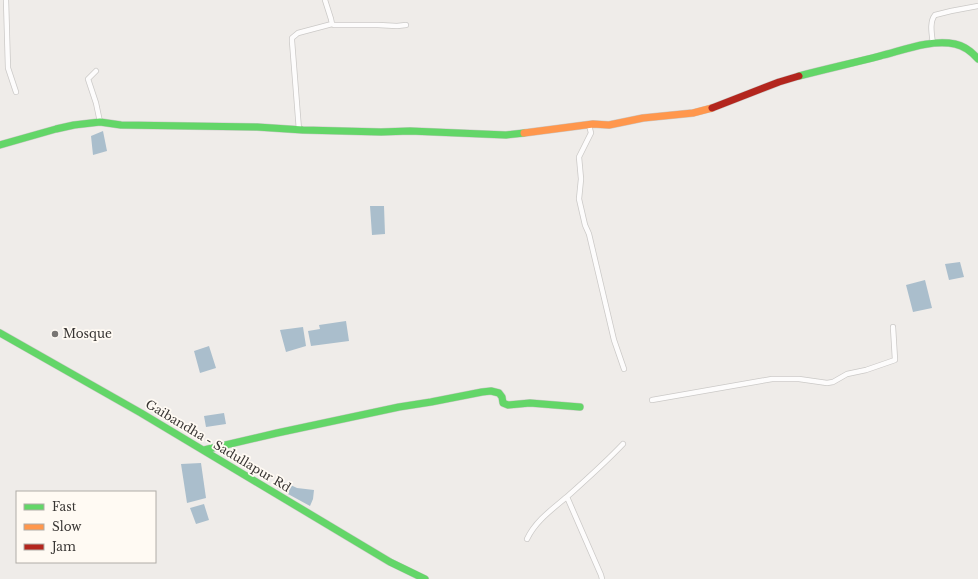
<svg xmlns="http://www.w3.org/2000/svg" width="978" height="579" viewBox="0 0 978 579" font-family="'Libre Baskerville',serif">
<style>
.water{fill:#aabecc}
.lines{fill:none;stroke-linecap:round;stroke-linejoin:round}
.street-casing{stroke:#cbc9c7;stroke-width:6}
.fast-casing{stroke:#cbc9c7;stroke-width:8}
.slow-casing{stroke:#cbc9c7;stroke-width:8}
.jam-casing{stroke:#cbc9c7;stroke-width:8}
.street{stroke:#fdfcfc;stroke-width:4.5}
.fast{stroke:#63d668;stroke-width:7}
.slow{stroke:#ff974d;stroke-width:7}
.jam{stroke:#b3261e;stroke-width:7}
.poi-dot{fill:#797673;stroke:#fffaf3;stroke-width:1.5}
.labels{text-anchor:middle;stroke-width:3.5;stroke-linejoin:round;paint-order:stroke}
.poi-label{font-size:12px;fill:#393634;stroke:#fffaf3;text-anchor:start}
.street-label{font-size:12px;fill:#393634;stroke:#fffaf3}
</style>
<rect width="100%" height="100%" fill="#efece9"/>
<!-- water -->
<path class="water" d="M103,131l4,20 -14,4 -2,-19z
M370,206h14l1,28 -13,1z
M960,262l4,15 -15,3 -4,-16z
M925,280l7,28 -19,4 -7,-27z
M346,321l3,20 -38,5 -3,-15 12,-2 -1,-4z
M303,327l3,19 -20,6 -6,-22z
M209,346l7,22 -16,5 -6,-22z
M224,413l2,11 -20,3 -2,-11z
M201,463l5,35 -19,5 -6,-39z
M280,480l17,8 17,2 -1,9 -3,7 -33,-18z
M204,504l5,16 -13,4 -6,-16z"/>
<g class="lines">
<!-- street casing -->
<g class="street-casing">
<path id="street" d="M6,0l2,68 8,24
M325,0l6,19 1,5
M933,44c-1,-9 -4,-22 2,-29l16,-4 27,-5
M96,71l-8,8 8,24 4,19
M589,125l2,8 -12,24 2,22 -2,20 6,26 4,9 25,106 10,29
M299,130l-7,-89v-3l6,-5 34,-9 2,1h44l19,1 9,-1
M652,400l120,-21h27l28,4 6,-1 14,-8 19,-4 29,-10 -2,-33
M567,497l34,78 1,4
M527,539c9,-19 27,-31 42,-44 19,-17 37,-33 54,-51"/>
</g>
<!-- fast casing -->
<g class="fast-casing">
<path id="fast" d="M799,76c27,-7 54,-13 81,-20 24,-6 51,-17 75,-12 10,2 17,8 23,15
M0,145l56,-16 18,-4 26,-3 21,3 136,2 46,3 78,2 29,-1 96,4 18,-2
M0,333l141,80 249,149 35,17
M204,450l73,-17 122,-26 32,-5 51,-10 9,-1 8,2 3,4 1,6 5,2 22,-2 50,4"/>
</g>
<!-- slow casing -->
<g class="slow-casing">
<path id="slow" d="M524,133l69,-9 16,1 34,-7 50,-5 19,-5"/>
</g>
<!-- jam casing -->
<g class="jam-casing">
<path id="jam" d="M712,108l67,-26 20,-6"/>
</g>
<!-- street -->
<use href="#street" class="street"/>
<!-- fast -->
<use href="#fast" class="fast"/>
<!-- slow -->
<use href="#slow" class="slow"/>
<!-- jam -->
<use href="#jam" class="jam"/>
</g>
<!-- markers -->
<circle class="poi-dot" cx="55" cy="334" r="4"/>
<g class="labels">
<!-- poi labels -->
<g class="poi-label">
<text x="63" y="338">Mosque</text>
</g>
<!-- street labels -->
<g class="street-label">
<text transform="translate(218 446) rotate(31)" y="4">Gaibandha - Sadullapur Rd</text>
</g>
</g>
<!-- legend -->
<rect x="16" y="491" width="140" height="72" fill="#fffaf3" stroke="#b0aca7"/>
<rect x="24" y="504" width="20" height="6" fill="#63d668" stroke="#b0aca7"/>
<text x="52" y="511" font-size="12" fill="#393634">Fast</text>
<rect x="24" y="524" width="20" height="6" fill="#ff974d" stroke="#b0aca7"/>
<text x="52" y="531" font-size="12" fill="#393634">Slow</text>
<rect x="24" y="544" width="20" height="6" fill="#b3261e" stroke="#b0aca7"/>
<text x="52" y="551" font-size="12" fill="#393634">Jam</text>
</svg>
